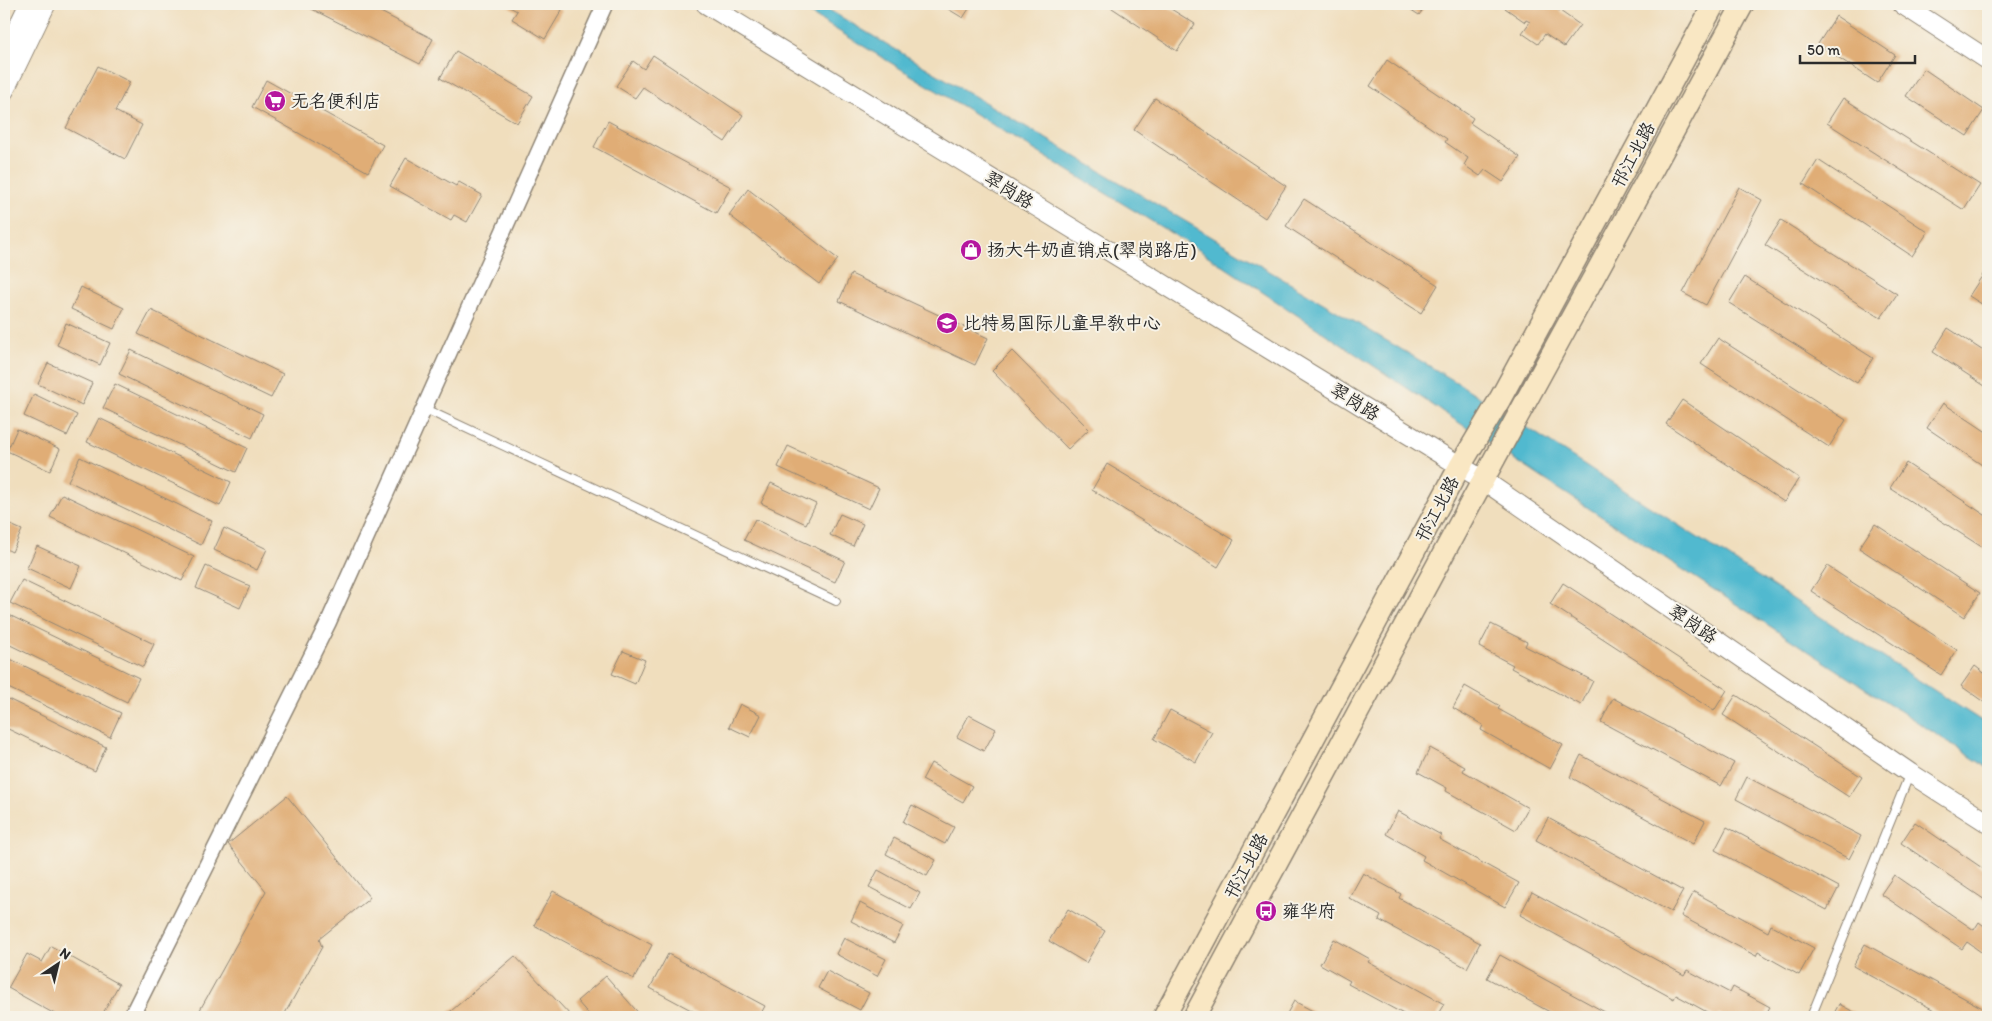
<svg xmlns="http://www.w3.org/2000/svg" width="1992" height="1021" viewBox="0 0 1992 1021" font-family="Itim,'LXGW WenKai TC',sans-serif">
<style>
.water{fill:#51b9cf;stroke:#3e727d}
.building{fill:#e0ad76}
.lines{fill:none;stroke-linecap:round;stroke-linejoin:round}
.service-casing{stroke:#8e8474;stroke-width:10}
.minor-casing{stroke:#8e8474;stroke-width:18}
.tertiary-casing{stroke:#8e8474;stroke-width:21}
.secondary-casing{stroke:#8e8474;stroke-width:24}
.service{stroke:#fff;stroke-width:8}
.minor{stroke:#fff;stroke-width:15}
.tertiary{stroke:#fff;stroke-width:19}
.secondary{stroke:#f9e7c3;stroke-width:21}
.labels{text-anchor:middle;stroke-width:4;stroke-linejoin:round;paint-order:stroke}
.poi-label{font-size:18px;fill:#2b2b2b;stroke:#f7f3e8;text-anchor:start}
.street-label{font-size:18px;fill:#2b2b2b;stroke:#f7f3e8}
</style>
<rect width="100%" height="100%" fill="#f7f3e8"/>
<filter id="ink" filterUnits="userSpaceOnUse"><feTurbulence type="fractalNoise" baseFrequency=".02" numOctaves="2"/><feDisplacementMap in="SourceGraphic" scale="10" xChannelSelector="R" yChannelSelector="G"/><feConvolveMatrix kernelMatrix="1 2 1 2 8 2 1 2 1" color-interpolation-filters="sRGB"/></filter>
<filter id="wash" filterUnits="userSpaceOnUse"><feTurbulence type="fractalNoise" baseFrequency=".0096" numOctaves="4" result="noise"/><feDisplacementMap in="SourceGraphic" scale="20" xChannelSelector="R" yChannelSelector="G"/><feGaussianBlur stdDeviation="1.12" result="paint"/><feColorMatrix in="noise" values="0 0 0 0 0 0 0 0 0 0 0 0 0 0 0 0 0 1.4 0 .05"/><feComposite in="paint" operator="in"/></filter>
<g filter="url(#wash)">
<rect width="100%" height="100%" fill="#f0debd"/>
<!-- water -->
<path class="water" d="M794,4h25l639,379 530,342v43l-432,-281 -357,-237z"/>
<g id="blocks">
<!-- building -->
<path class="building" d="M308,4h57l68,35 -13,25 -114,-58z
M504,4h47l11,6 -17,29 -33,-20 5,-8z
M940,4h32l-9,14z
M1106,4h57l32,20 -18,27z
M1402,4h25l-8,11z
M1508,4h42l30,21 -16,22 -19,-13 -7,10 -16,-11 8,-11 -4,-2 -1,2 -20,-14z
M1836,16l59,39 -18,28 -59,-39z
M456,51l77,45 -16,27 -77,-45z
M653,55l90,60 -18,27 -82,-55 -8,11 -19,-12 17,-25 11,8z
M1387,60l86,58 -3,5 50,34 -17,25 -18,-12 -5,6 -16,-11 4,-7 -23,-16 2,-3 -77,-53z
M98,66l32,16 -15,29 27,14 -17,34 -59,-31z
M1924,69l60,41 -17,26 -61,-40z
M266,80l117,65 -15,27 -116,-65z
M1155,98l131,88 -21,32 -131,-88z
M1843,98l137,87 -16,25 -137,-87z
M608,121l123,66 -15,26 -122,-66z
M406,158l50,28 3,-4 23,13 -15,27 -13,-7 -3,5 -61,-34z
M1818,160l110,72 -16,24 -109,-72z
M1739,187l23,13 -56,105 -23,-12z
M748,189l90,70 -19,25 -90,-69z
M1304,199l134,86 -17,28 -135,-87z
M1781,220l116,74 -16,24 -116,-73z
M1986,270l2,2v36l-19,-12z
M851,274l137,64 -13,27 -136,-64z
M1745,277l128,81 -16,25 -128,-80z
M81,287l43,21 -10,21 -43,-20z
M151,310l132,64 -12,24 -133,-64z
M66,323l44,20 -10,22 -43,-20z
M1948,328l40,26v34l-55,-36z
M1718,338l128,82 -17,27 -128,-83z
M131,350l132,64 -11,24 -133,-64z
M1012,351l77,78 -21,20 -76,-78z
M48,363l44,20 -10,22 -44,-21z
M115,384l132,64 -11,24 -133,-64z
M34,394l43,21 -10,21 -43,-20z
M1682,400l117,78 -15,24 -118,-78z
M1943,403l45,30v36l-61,-41z
M99,418l132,64 -11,24 -133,-64z
M17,429l43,20 -10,22 -43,-20z
M788,446l91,42 -10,21 -91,-42z
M80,457l132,64 -11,24 -133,-64z
M1906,463l82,54v34l-98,-63z
M1107,464l127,76 -16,27 -126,-77z
M771,483l45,21 -10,20 -45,-21z
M62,494l132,63 -12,24 -132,-64z
M840,514l23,10 -10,22 -23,-11z
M755,519l90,42 -10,21 -91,-42z
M4,522l18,8 -10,22 -8,-4z
M1875,524l105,69 -16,24 -105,-69z
M224,528l43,21 -10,21 -43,-20z
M37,546l44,20 -10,22 -44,-20z
M206,566l44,20 -10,22 -44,-20z
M1827,566l130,84 -16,25 -130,-84z
M22,580l132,64 -11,23 -133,-64z
M1563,583l164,107 -13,21 -164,-107z
M7,614l132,64 -12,24 -123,-60v-22z
M1491,624l36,18 -2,4 68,35 -12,24 -70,-37 2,-3 -34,-18z
M623,651l22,9 -10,24 -23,-10z
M4,656l117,57 -11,24 -106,-51z
M1975,666l13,10v29l-27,-19z
M1465,686l35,20 -2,3 65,36 -13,24 -69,-39 2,-5 -30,-17z
M1736,695l126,82 -13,20 -126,-82z
M4,697l102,50 -11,24 -91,-44z
M1613,698l121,65 -13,23 -120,-64z
M740,704l21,11 -11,22 -21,-10z
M1170,710l42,22 -16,30 -42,-23z
M969,715l27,14 -12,22 -27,-14z
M1430,748l35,19 -2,4 65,37 -12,22 -70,-39 1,-3 -29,-16z
M1581,755l124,66 -12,23 -123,-67z
M931,763l41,23 -9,16 -41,-22z
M1747,777l114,59 -12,23 -113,-60z
M287,796l83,102 -51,41 3,8 -39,70h-87l70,-126 -38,-47z
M912,805l42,22 -9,17 -42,-22z
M1398,811l43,24 -2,4 80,44 -14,24 -83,-47 2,-4 -38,-22z
M1548,818l135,73 -12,21 -135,-72z
M1915,822l73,50v30l-87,-59z
M1727,827l112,60 -12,23 -112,-60z
M894,838l42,22 -9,16 -41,-22z
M878,870l42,23 -9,16 -42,-22z
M1363,873l38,21 -2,4 81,45 -13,25 -88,-48 2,-4 -32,-18z
M1894,875l80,55 5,-8 9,7v28l-21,-15 -5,7 -81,-55z
M553,891l99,54 -18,34 -100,-54z
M1532,892l152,83 3,-5 43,23 3,-6 37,20 -6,10h-37l-7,-3 -4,3 -40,-22 -2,4 -154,-84z
M1694,892l74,40 3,-7 43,23 -15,27 -41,-23 -2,4 -75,-40z
M860,903l43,23 -9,17 -43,-22z
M1068,909l37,22 -19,32 -37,-22z
M844,938l42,21 -9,17 -41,-22z
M1334,939l36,20 -2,3 76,42 -8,13h-27l-61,-33 2,-3 -30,-17z
M1865,944l123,67v6h-41l-94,-51z
M51,946l68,38 -18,33h-41l-52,-29 19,-34 15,8z
M668,954l97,52 -6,11h-55l-54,-29z
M1500,955l114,62h-55l-72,-39z
M515,956l57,61h-128z
M827,971l42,22 -9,17 -42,-22z
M606,976l36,41h-51l-14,-16z
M1294,1001l30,16h-39z
M1839,1004l24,13h-31z"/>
</g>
</g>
<g filter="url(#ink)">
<use href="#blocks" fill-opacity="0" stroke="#8e8474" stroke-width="1"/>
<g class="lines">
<!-- service casing -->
<g class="service-casing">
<path id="service" d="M423,408l413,193
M1811,1017l99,-244"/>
</g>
<!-- minor casing -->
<g class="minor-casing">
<path id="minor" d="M131,1017l197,-394 277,-619"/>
</g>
<!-- tertiary casing -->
<g class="tertiary-casing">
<path id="tertiary" d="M706,4l777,476 427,293 78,50
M1902,4l86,56
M4,56l25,-52
M4,91l42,-87"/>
</g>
<!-- secondary casing -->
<g class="secondary-casing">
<path id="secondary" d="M1164,1017l296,-551 40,-67 214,-395
M1194,1017l302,-561 247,-452"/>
</g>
<!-- service -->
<use href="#service" class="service"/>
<!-- minor -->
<use href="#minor" class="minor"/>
<!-- tertiary -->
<use href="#tertiary" class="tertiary"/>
<!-- secondary -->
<use href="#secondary" class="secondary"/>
</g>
</g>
<!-- icons -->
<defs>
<g id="supermarket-disc" transform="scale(1.125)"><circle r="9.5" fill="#b5179e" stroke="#f7f3e8"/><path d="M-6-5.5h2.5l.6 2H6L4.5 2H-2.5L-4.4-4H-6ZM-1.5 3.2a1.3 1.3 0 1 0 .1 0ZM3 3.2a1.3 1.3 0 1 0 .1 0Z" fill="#fff"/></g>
<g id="shop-disc" transform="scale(1.125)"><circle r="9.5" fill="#b5179e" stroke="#f7f3e8"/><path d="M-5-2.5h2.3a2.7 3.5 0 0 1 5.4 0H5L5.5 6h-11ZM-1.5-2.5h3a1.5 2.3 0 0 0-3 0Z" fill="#fff"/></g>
<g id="school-disc" transform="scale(1.125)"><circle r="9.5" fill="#b5179e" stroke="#f7f3e8"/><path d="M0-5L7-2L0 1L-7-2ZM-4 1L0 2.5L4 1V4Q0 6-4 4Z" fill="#fff"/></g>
<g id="bus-disc" transform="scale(1.125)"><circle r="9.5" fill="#b5179e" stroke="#f7f3e8"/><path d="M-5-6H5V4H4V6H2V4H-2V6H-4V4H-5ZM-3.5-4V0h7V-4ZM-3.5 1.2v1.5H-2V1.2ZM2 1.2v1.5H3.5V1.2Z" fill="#fff"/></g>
</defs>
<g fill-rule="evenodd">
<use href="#supermarket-disc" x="275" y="101"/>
<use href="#shop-disc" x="971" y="250"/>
<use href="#school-disc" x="947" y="323"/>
<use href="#bus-disc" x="1266" y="911"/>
</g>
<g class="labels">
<!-- poi labels -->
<g class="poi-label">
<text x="291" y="107">无名便利店</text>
<text x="987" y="256">扬大牛奶直销点(翠岗路店)</text>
<text x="963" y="329">比特易国际儿童早教中心</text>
<text x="1282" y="917">雍华府</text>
</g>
<!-- street labels -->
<g class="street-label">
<text transform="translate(1633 155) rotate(-62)" y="6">邗江北路</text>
<text transform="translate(1009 190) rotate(32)" y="6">翠岗路</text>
<text transform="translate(1355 402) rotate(32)" y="6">翠岗路</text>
<text transform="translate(1437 509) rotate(-62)" y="6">邗江北路</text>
<text transform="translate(1693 624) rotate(34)" y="6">翠岗路</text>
<text transform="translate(1246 866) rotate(-62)" y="6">邗江北路</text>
</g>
</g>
<!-- margin -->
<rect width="1992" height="1021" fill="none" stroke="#f7f3e8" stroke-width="20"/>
<!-- north arrow -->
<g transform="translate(58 964) rotate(35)" stroke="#f7f3e8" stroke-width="4" paint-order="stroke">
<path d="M0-4L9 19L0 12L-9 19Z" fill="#2b2b2b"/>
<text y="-8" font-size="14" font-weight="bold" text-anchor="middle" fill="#2b2b2b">N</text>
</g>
<!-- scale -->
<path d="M1800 55v8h115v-8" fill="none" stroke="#2b2b2b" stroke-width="2.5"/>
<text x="1807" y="55" font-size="15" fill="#2b2b2b" stroke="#f7f3e8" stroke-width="4" paint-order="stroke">50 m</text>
</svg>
